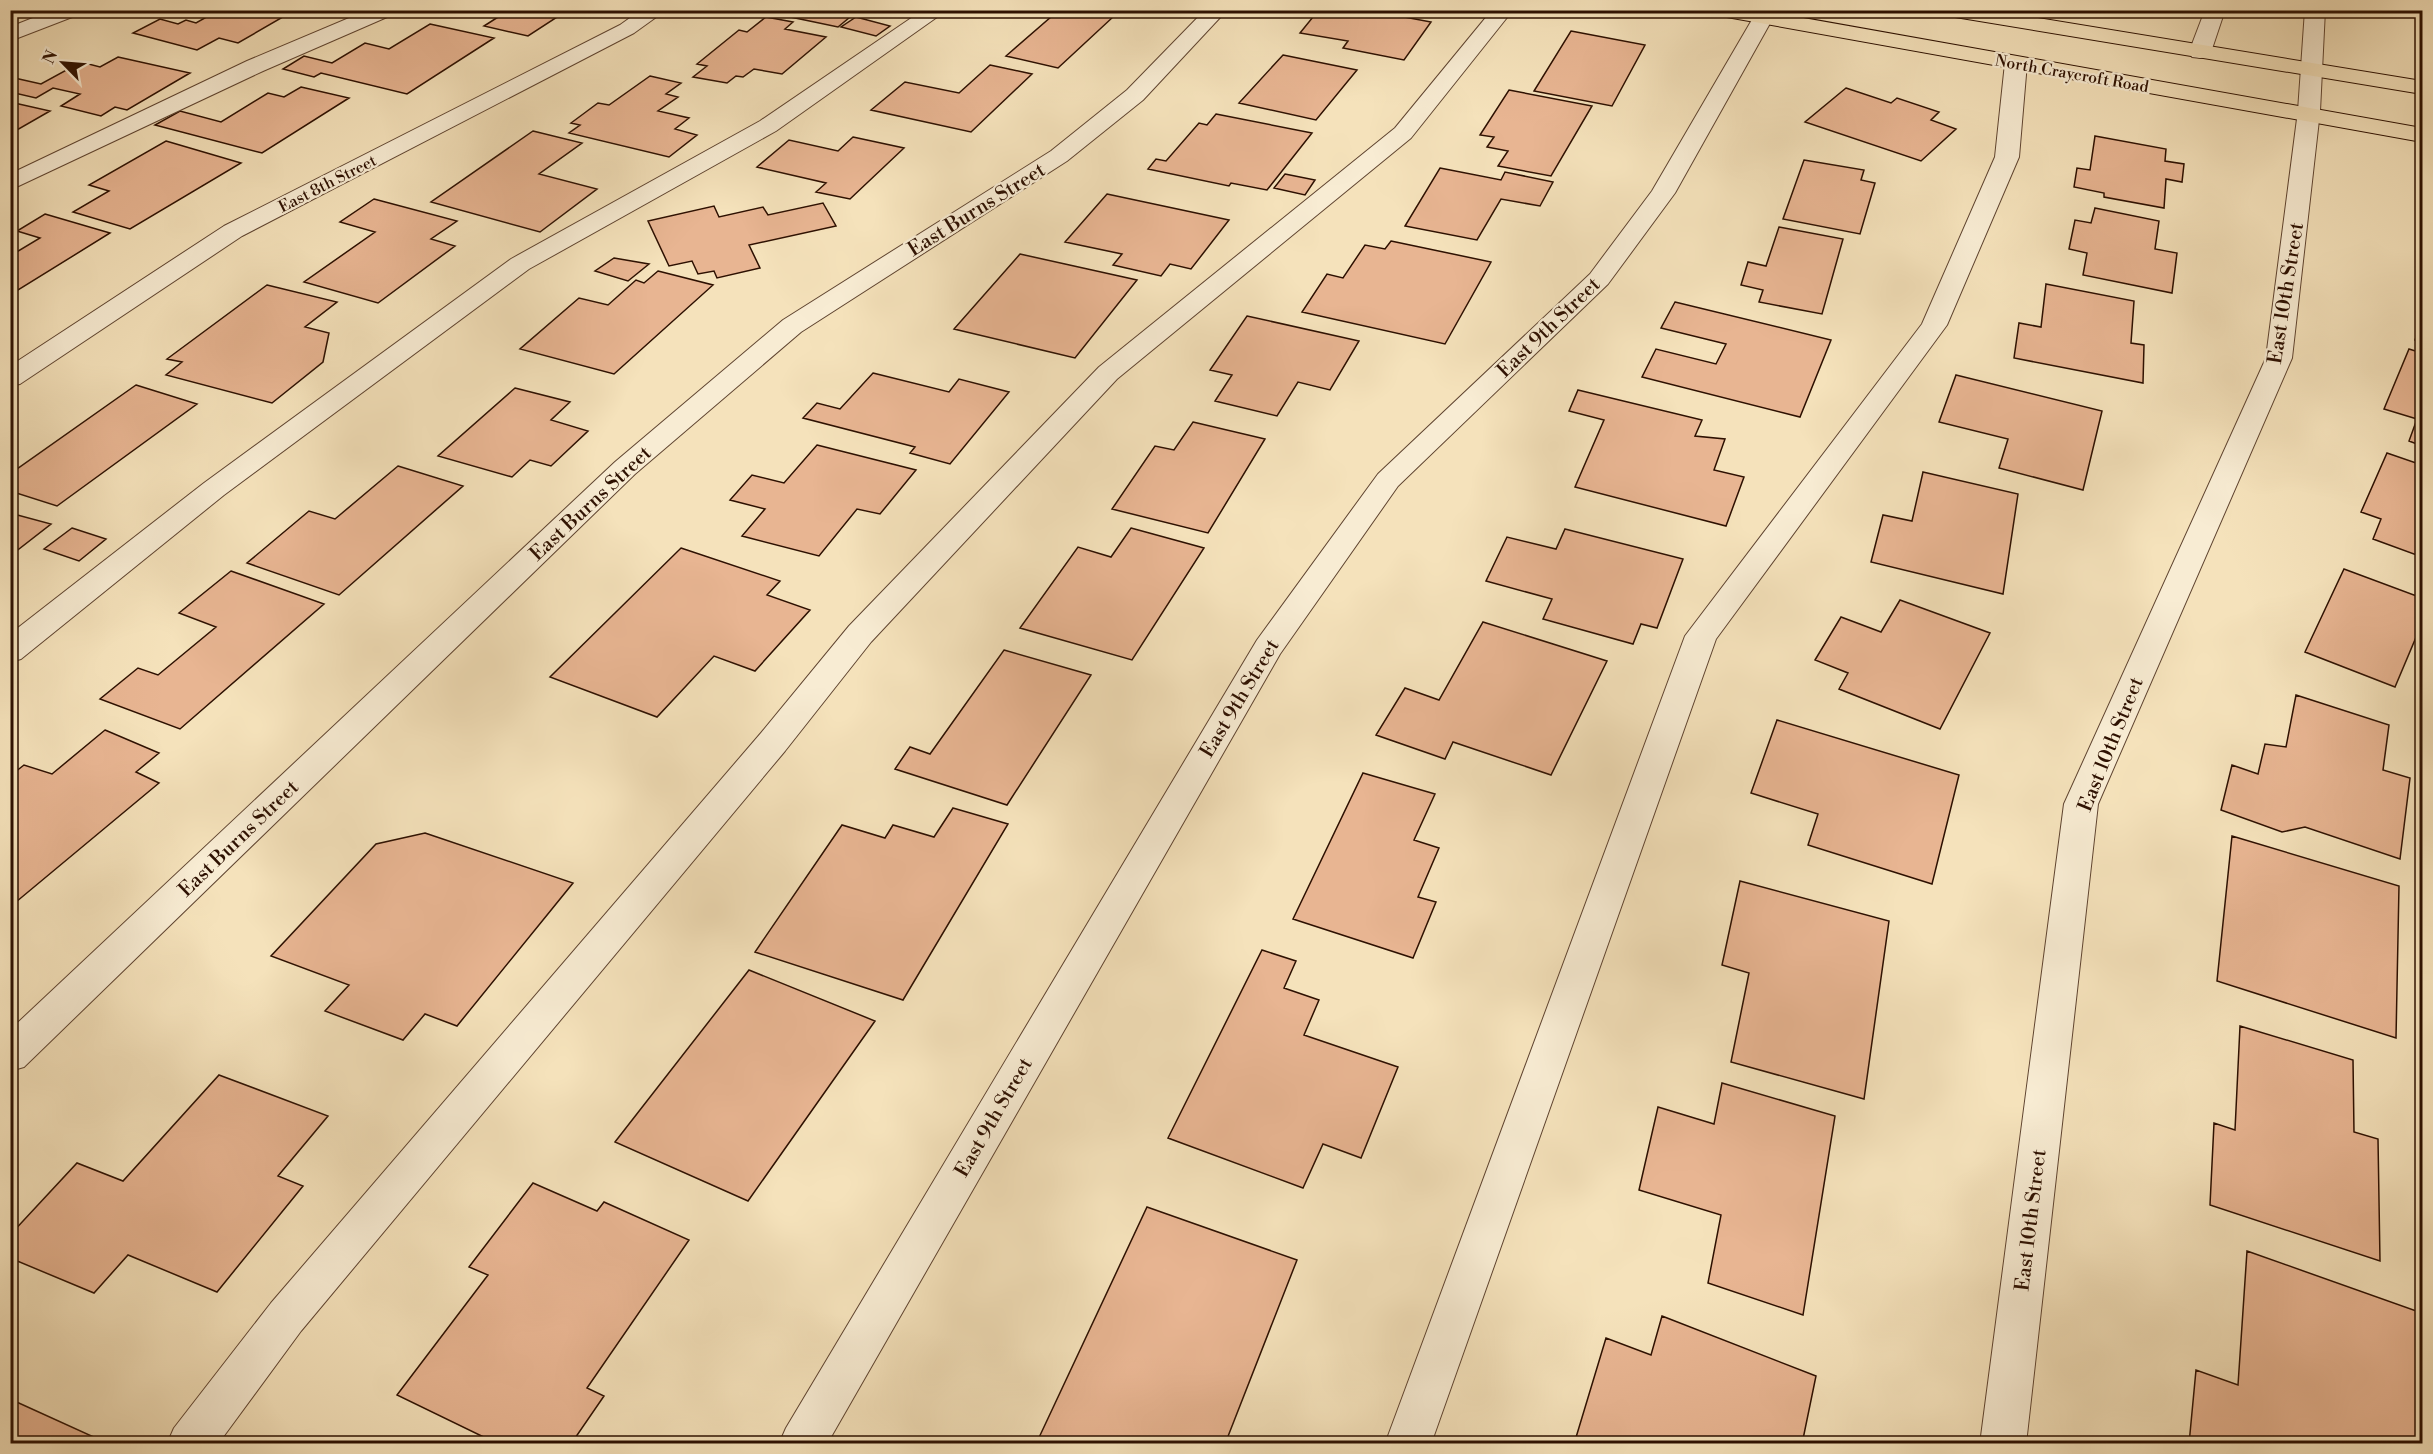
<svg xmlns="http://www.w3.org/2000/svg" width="2433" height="1454" viewBox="0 0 2433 1454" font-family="'Libre Bodoni',serif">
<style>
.building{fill:#e8b592;stroke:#2d1001;stroke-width:1.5}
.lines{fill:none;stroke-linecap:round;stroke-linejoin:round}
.minor-casing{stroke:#5f4430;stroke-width:2}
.major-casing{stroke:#2d1001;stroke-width:2}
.minor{fill:#f8ecd3;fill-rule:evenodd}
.major{fill:#f5e2bb;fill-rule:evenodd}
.labels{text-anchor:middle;stroke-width:4.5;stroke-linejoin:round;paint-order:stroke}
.far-street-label{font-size:16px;fill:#2d1001;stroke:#f8ecd3}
.street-label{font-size:20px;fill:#2d1001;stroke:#f8ecd3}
</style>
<rect width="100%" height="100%" fill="#f5e2bb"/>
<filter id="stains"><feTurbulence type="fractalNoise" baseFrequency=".00333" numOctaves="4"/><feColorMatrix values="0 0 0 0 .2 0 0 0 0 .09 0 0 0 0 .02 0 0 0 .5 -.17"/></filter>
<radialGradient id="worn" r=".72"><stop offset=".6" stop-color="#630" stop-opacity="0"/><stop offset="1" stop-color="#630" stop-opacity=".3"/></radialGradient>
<!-- building -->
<path class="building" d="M219,10h76l-57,33 -19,-5 -22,12 -64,-17 27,-14 18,5 8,-4 10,3z
M509,10h59l-40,26 -44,-10z
M787,10h61l8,2 -18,15 -57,-12z
M1059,10h23l31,7 -55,51 -52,-12z
M1347,10h20l64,12 -27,38 -61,-12 5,-7 -48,-8 17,-21 25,5z
M766,17l27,5 -8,7 41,8 -44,37 -28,-5 -11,8 -7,-1 -9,7 -34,-6 14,-11 -10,-2 42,-34 8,2z
M856,17l34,9 -14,10 -35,-9z
M430,24l64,14 -87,56 -86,-21 -7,4 -31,-8 21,-13 28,7 33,-20 24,6z
M1571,31l74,14 -33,61 -78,-15z
M1283,55l74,15 -41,50 -77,-17z
M118,57l72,16 -63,37 -12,-3 -14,9 -40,-10 19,-12 -27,-6 -17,10 -26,-6v-15l31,7 40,-22 19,5z
M990,65l42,9 -61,58 -100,-22 34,-28 54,11z
M650,76l31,7 -15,11 12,3 -20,14 31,7 -14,11 22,6 -28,22 -100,-24 11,-8 -9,-2 27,-20 11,2z
M301,87l48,11 -87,55 -107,-28 25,-14 41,11 47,-29 16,4z
M1846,88l45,15 6,-5 42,14 -8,8 25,9 -35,32 -116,-39z
M1509,90l83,16 -41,70 -53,-10 10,-15 -21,-4 7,-10 -14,-2z
M10,102l40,9 -40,23z
M1216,114l96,19 -45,57 -36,-7 -2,3 -81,-17 8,-10 10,2 33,-38 8,2z
M533,131l49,12 -43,31 58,15 -57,43 -109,-30z
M2095,136l71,13 -1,12 19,3 -2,18 -16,-3 -2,29 -60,-11v-4l-30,-6 3,-19 13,2z
M853,137l51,11 -54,51 -34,-7 10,-9 -69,-16 32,-27 49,11z
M166,141l75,22 -111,66 -57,-17 36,-21 -20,-6z
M1804,160l60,10 -3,10 14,3 -15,51 -77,-15z
M1440,168l61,12 4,-8 48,10 -13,24 -39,-7 -24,41 -72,-14z
M1285,174l30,6 -10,15 -31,-7z
M1107,194l122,26 -38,49 -21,-5 -9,12 -48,-11 9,-11 -57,-12z
M374,199l83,22 -26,18 24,7 -77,57 -74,-21 71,-50 -35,-10z
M823,203l13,23 -87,19 11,23 -43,10 -3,-7 -16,3 -6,-13 -23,5 -21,-45 66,-15 5,11 44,-10 5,8z
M2095,208l64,13 -4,28 22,4 -5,40 -89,-18 4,-22 -18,-4 6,-29 16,3z
M45,214l65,19 -100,62v-39l30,-18 -23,-7z
M1779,227l64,12 -21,75 -63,-12 4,-12 -22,-5 7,-23 18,4z
M1391,241l100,21 -46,82 -143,-32 25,-38 16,4 22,-33 20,4z
M1020,254l117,26 -62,78 -121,-29z
M614,258l35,6 -21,17 -33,-10z
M658,271l55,14 -99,89 -94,-25 59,-51 29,7 28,-25 8,3z
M2046,284l88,17 -3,42 13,2 -1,38 -129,-25 5,-35 22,4z
M267,285l70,17 -32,25 24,6 -6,29 -51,41 -106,-28 16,-13 -15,-3z
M1675,302l156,38 -31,77 -158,-40 14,-28 60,15 10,-20 -65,-16z
M1247,316l112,25 -29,49 -32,-8 -21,34 -62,-15 17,-26 -22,-5z
M2422,320v22l-7,-2z
M2409,349l13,4v93l-13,-5 8,-22 -33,-10z
M873,373l76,19 10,-13 50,13 -59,72 -40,-11 5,-6 -112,-29 14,-15 23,6z
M1956,375l146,36 -19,79 -84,-22 9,-29 -69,-17z
M136,385l61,19 -140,102 -47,-15v-17z
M515,388l55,14 -19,18 37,11 -37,35 -21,-6 -18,17 -74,-21z
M1578,390l124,30 -7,16 30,3 -11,31 30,7 -18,49 -151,-39 29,-67 -35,-9z
M1193,422l72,17 -57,94 -96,-24 43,-63 19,4z
M817,445l99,25 -36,44 -23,-5 -38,47 -77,-20 23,-27 -35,-9 22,-25 32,8z
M2387,453l35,12v92l-49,-18 8,-20 -20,-7z
M398,466l65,20 -124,109 -92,-32 62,-52 26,8z
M1923,472l95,22 -15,100 -132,-32 12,-47 29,6z
M10,513l41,11 -41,32z
M72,528l34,11 -27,22 -35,-12z
M1131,528l73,20 -72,112 -112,-32 58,-81 33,10z
M1565,529l118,30 -26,69 -16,-4 -8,20 -90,-25 9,-20 -66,-18 21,-44 49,12z
M681,548l99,33 -13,14 43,15 -55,61 -41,-15 -57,61 -107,-40z
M2344,569l78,29v25l-27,64 -90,-35z
M231,571l93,33 -144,125 -80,-30 38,-31 20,7 58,-48 -37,-14z
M1900,600l90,33 -50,96 -101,-40 9,-16 -33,-13 26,-43 40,15z
M1483,622l124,39 -56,114 -98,-33 -8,17 -69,-24 29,-47 34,12z
M1004,650l87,25 -84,130 -112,-36 15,-22 20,7z
M2296,695l93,30 -6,45 27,8 -10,81 -95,-32 -23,5 -61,-22 11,-45 26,9 7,-30 21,3z
M1777,720l182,55 -27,109 -124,-39 10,-31 -67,-21z
M105,730l54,23 -23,19 23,11 -149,124v-131l14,-11 28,9z
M1363,773l72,21 -21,46 25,8 -21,49 18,5 -23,56 -120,-39z
M953,808l55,16 -105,176 -148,-48 87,-127 43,13 8,-13 41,12z
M425,833l148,50 -116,143 -32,-12 -22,26 -78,-29 24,-26 -78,-29 105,-112z
M2232,836l167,50 -3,152 -179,-57z
M1740,881l149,40 -25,178 -133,-37 18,-89 -27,-8z
M1262,950l34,11 -12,27 35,12 -15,35 94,32 -37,91 -38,-14 -20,44 -135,-50z
M749,970l126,51 -127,180 -133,-59z
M2240,1026l113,34 1,72 24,7 2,122 -170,-56 4,-82 21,7z
M219,1075l109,41 -50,60 25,10 -86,106 -89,-37 -34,38 -84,-35v-23l67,-72 46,18z
M1722,1083l113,33 -32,199 -95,-32 13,-68 -82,-25 19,-83 56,17z
M533,1183l64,28 7,-9 85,38 -102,148 17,8 -33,48h-73l-101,-49 91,-120 -19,-8z
M1147,1207l150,53 -72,184h-189z
M2247,1251l175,62v131h-233l7,-74 42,15z
M1662,1316l154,60 -14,68h-228l32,-106 45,17z
M10,1399l86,39 -4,6h-82z"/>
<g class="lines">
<!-- minor casing -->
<g class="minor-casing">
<path id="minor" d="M53,10h30l-3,4 -70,27v-14z
M368,10h29l-3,4 -131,57 -253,119v-16l237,-113z
M641,10h25l-32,23 -392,203 -222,148 -10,2v-20l214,-140 396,-201z
M923,10h24l-171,121 -247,138 -305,226 -203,164 -11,3v-28l194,-151 307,-224 249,-138z
M1205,10h22l-84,90 -76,61 -266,171 -166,142 -611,593 -14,4v-41l605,-568 168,-142 268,-169 76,-61z
M1492,10h21l-102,128 -294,241 -246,263 -86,109 -484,580 -83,113h-51l7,-16 97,-125 490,-570 88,-107 250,-259 296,-239z
M2205,10h20l-14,42 -3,5 -8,1 -8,-1 -3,-5z
M2305,10h20l-5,101 -28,247 -194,446 -72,640h-46l84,-640 202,-446 32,-247z
M1763,12l7,2 3,4 -98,175 -67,91 -210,202 -118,168 -453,790h-48l7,-16 471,-788 121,-166 212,-200 62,-83 101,-173 3,-4z
M2016,57l8,1 3,5 -8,94 -72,168 -231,314 -285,805h-46l300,-808 237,-312 73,-167 10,-94 3,-5z"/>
</g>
<!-- major casing -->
<g class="major-casing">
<path id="major" d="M1711,10h48l663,118v14l-701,-126 -7,-2z
M1939,10h51l432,71v13l-473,-78 -7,-2z"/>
</g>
<!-- minor -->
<use href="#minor" class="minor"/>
<!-- major -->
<use href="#major" class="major"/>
</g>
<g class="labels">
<!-- far-street labels -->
<g class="far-street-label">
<text transform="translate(2072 73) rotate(10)" y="6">North Craycroft Road</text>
<text transform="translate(327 183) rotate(-27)" y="6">East 8th Street</text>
</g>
<!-- street labels -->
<g class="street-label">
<text transform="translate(976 209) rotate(-32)" y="7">East Burns Street</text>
<text transform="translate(2285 293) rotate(-81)" y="7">East 10th Street</text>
<text transform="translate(1548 327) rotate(-44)" y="7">East 9th Street</text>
<text transform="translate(590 503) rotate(-43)" y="7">East Burns Street</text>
<text transform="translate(1239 698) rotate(-59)" y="7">East 9th Street</text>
<text transform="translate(2110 744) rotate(-68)" y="7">East 10th Street</text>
<text transform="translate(238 838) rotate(-44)" y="7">East Burns Street</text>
<text transform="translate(993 1117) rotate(-60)" y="7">East 9th Street</text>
<text transform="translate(2030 1220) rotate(-83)" y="7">East 10th Street</text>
</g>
</g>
<!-- margin -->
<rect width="2433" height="1454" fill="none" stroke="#f5e2bb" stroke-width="36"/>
<rect x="12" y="12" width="2409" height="1430" fill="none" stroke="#2d1001" stroke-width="3"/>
<rect x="18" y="18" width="2397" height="1418" fill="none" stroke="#2d1001" stroke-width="1.5"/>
<!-- north arrow -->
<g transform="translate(63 63) rotate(295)" stroke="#f8ecd3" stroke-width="4.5" paint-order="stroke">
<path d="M0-4.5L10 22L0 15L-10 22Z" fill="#2d1001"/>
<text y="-9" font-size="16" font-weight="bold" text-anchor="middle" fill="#2d1001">N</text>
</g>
<rect width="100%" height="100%" filter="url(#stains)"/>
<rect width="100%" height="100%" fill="url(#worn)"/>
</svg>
